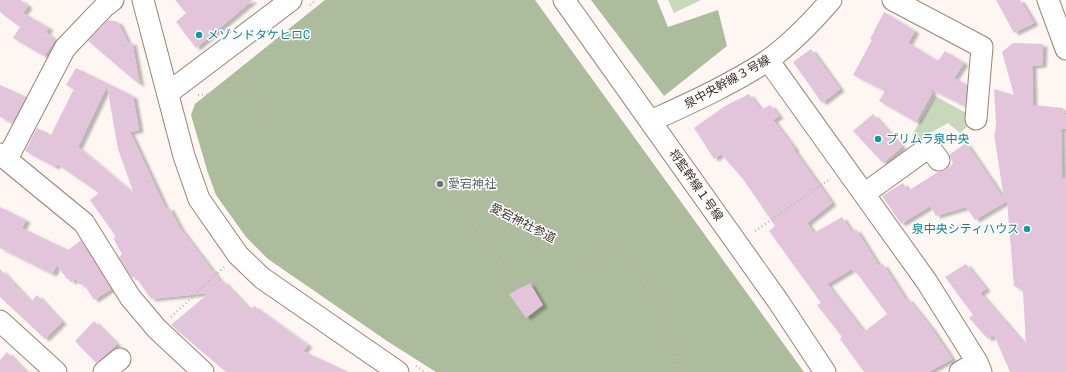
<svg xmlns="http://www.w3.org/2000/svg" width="1066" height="372" viewBox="0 0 1066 372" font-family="'Archivo Narrow','Noto Sans JP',sans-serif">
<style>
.green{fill:#c9d7bb}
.forest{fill:#acbc9c}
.building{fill:#e2c4db;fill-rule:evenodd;filter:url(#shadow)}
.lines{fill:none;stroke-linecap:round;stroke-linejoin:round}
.minor-casing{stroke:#a18173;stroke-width:23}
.path{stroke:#c2b9b5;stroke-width:2.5;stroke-dasharray:1 3;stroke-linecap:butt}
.minor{stroke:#fff;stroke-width:21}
.culture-dot{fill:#0f9aa8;stroke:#fff;stroke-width:1.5}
.worship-dot{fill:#6b7280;stroke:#fff;stroke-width:1.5}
.labels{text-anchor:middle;stroke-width:3;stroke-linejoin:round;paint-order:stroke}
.culture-label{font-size:12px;fill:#0d838f;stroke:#fff;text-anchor:start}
.street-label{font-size:12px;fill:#392c26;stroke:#fff}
.worship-label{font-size:12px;fill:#5b616d;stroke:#fff;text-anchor:start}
</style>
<defs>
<filter id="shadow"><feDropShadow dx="4.5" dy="2.5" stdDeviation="1" flood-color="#0004"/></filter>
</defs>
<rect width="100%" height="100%" fill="#fdf6f3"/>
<!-- green -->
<path class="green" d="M668,0h33l-27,13z
M935,96l33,18 -1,13 -7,6 -12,-10 -30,17 -6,-5z"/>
<!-- forest -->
<path class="forest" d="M325,0h210l269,372h-368l-49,-31 -119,-82 -22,-22 -30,-42 -8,-22 -15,-51 -2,-7 4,-11z
M591,0h66l11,27 50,-17 9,36 -63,50z"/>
<!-- building -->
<path class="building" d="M0,0h21l7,6 -5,7 26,15 -3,4 9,8 -11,16 -31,-18 7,-11 -20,-15z
M175,0h78l-57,48 -20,-26 10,-9z
M996,0h24l14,23 -20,10z
M884,12l31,19 -7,12 30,18 7,-10 19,12 -10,15 13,7 -2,21 -35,-17 2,4 -16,29 -37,-21 6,-10 -32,-16 19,-35 -2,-1z
M108,20l10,2 10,21 4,-1 8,43 -52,-44z
M1013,43l30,1 -1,21 -10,1 1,39 30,3 3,10v11h-5l1,50 4,-1v194h-56l-16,-37 -6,4 -19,-21 4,-3 -28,-38 21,-13 20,25 -6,4 46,53 -3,-55 -9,-5 -7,-85 -32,19 -9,-13 -30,9 -6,-10 -29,18 -19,-28 21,-13 5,8 30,-19 8,-2 7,-7 -4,-8 17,-12 38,56 -10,-65h1l1,-12 -2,-33 20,6 -12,-43z
M811,49l29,40 -18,14 -29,-41z
M76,68l57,28 6,34 -9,2 36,77 3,-2 11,21 41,54 2,-1 27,29 4,-4 54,39 -5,6 45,21h-122l-55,-47 38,-32 -58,6 -16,-23 -3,2 -13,-21 3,-3 -9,-16 3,-1 -26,-37 9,-7 -42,-29 -2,3 -30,-16 12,-23 14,7 23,-46 -8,-4zM107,86l11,63 16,45 -56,-47z
M0,85l26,12 -14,26 -12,-6z
M749,94l12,16 9,-5 9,11 -6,4 22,29 -1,1 38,53 -25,20 7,10 28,-16 10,15 4,-3 23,37 4,-2 23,36 2,-1 24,30 20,30 -24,13h-64l-24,-33 2,-2 -25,-32 4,-2 -52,-72 6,-5 -32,-47 -22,-25 -7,5 -20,-31 31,-22zM852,269l3,4 1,-1 31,42 -23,18 -37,-48z
M873,114l29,33 -19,16 -30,-32z
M0,207l26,13 -4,8 46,22 13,-10 30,49 -17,11 -11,-17 -3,2 -4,-6 -5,3 -2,-3h-2l-10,-14 -5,9 -52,-26z
M0,269l31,33 6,-7 25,27 -17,17 -45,-42z
M530,283l13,22 -17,13 -17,-24z
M94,321l23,23 -21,19 -21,-22z
M7,352l19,20h-26v-12z"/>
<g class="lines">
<!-- minor casing -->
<g class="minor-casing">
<path id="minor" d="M143,0l41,156 15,43 39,56 24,23 136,94
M564,0l214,301 47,71
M893,0l89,47 -6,72
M1048,0l18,49
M768,60l159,222 50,80 4,10
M168,93l123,-93
M651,121c39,-18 79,-36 116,-60 24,-17 45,-39 64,-61
M0,154l84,69 46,74 27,32 46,43
M7,159l58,-111 40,-42 8,-6
M864,194l65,-47 10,13
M0,321l56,51
M104,372l16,-13
M960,372l17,-10"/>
</g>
<!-- path -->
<path class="path" d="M310,5l6,-5
M198,95l17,-1 30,-10 22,38
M755,231l75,-52
M517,289l-57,-89 76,43 41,15 45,-4 44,54 8,57 -2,7
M171,317l53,-50
M416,366l9,6"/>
<!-- minor -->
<use href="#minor" class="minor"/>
</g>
<!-- markers -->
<g class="culture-dot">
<circle cx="199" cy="35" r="4"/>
<circle cx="878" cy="139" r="4"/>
<circle cx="1027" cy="229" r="4"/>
</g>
<circle class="worship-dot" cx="440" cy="184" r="4"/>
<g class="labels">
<!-- culture labels -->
<g class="culture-label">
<text x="207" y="39">メゾンドタケヒロC</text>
<text x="886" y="143">プリムラ泉中央</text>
<text x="1019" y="233" text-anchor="end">泉中央シティハウス</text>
</g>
<!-- street labels -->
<g class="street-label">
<text transform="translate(727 82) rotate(-29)" y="4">泉中央幹線３号線</text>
<text transform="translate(696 185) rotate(55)" y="4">将監幹線１号線</text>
<text transform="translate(523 223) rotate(27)" y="4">愛宕神社参道</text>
</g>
<!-- worship labels -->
<g class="worship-label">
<text x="448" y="188">愛宕神社</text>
</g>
</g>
</svg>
